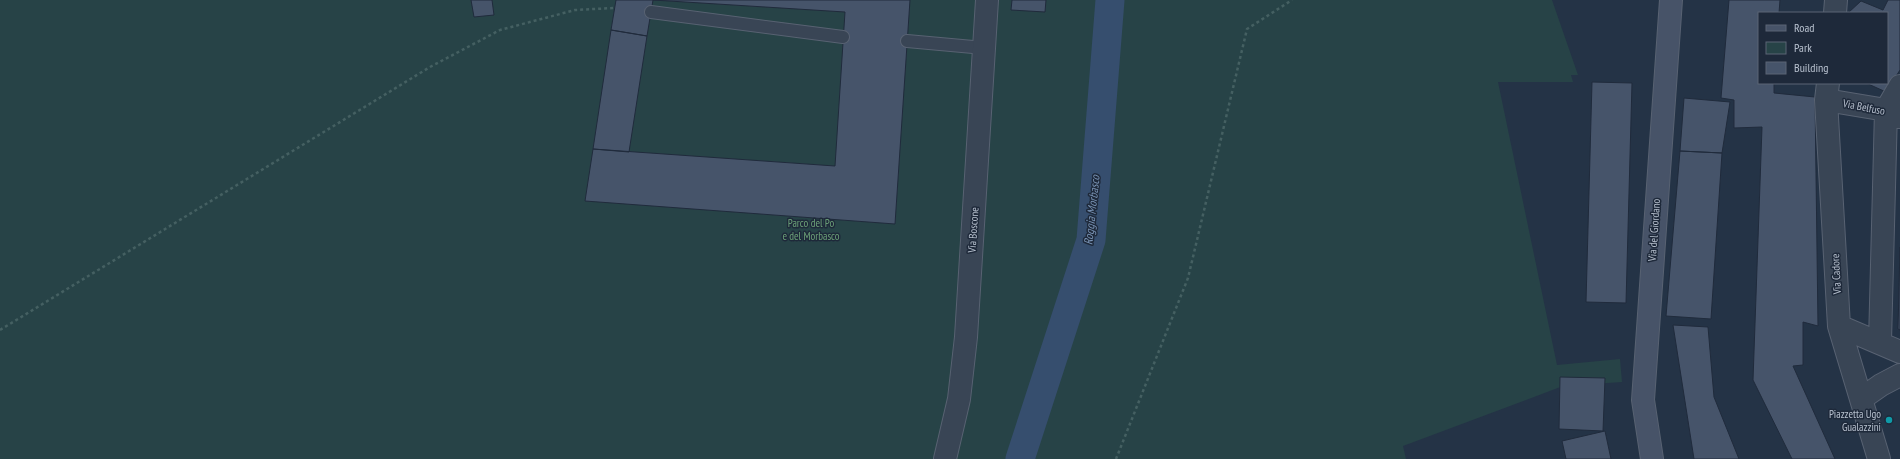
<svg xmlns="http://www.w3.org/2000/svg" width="1900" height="459" viewBox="0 0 1900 459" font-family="'PT Sans Narrow',sans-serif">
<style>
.green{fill:#274347}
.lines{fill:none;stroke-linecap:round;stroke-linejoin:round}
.canal{stroke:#364e6e;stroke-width:29}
.building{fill:#46546a;stroke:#202b3c}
.lane-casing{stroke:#586272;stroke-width:14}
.street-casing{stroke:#586272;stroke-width:24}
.secondary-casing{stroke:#586272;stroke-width:24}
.path{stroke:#456062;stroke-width:2.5;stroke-dasharray:3 3;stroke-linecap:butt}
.lane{stroke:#394555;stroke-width:12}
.street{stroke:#394555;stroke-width:22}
.secondary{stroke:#475368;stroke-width:22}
.culture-dot{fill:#0f9aa8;stroke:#1e293a;stroke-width:1.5}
.labels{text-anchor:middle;stroke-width:3;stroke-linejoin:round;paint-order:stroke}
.street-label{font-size:11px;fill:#b7c0ce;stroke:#1e293a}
.park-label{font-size:11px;fill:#6ca178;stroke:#1e293a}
.poi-label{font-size:11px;fill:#b7c0ce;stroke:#1e293a;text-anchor:end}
.water-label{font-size:12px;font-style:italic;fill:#7c96b8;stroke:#1e293a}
</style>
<rect width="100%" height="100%" fill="#243346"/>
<!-- green -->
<path class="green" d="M0,0h1552l26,75h-7l2,7h-75l59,283 63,-6 2,23 -59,4 -160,60 3,13h-1406z"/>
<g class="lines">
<!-- canal -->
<path class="canal" d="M1020,459l71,-219 19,-240"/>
</g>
<!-- building -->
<path class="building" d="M471,0h21l2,15 -20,2z
M616,0h294l-15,224 -310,-23 8,-52 242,17 10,-154 -192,-12 -6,36 -36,-6z
M1012,0h34l-1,12 -34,-2z
M1729,0h51l-1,13h-20v70h15v10l41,4 3,229 -15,-4v43l-10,1 42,93h-43l-39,-79 9,-253 -28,1v-28l-13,-2z
M1888,0h12v70l-14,22 -20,-9h21v-70h-39l13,-12 22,9z
M611,30l36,6 -18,116 -36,-3z
M1592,82l40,1 -6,220 -40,-1z
M1684,98l46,4 -8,51 -42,-2z
M1680,151l42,2 -11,166 -45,-3z
M1900,247v83l-2,-1z
M1673,325l35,2 6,70 25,62h-45z
M1560,377l45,1 -2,53 -44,-2z
M1605,431l6,28h-45l-4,-18z"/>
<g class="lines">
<!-- lane casing -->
<g class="lane-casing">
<path id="lane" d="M651,12l192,25
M907,41l77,7"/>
</g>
<!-- street casing -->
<g class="street-casing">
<path id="street" d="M1835,13l1,-13
M1828,83l-2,17 13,226 40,133
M1826,100l60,10 13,7
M1839,326l61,26
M1880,342l6,-232 14,-24
M1861,399l20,-14 19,-10
M945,459l14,-60 7,-62 21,-337"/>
</g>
<!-- secondary casing -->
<g class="secondary-casing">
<path id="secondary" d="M1652,459l-9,-59 28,-400"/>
</g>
<!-- path -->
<path class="path" d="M0,330l430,-263 70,-37 75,-20 39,-2
M1116,459l72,-181 59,-249 45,-29"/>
<!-- lane -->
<use href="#lane" class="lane"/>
<!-- street -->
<use href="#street" class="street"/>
<!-- secondary -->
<use href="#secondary" class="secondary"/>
</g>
<!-- markers -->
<circle class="culture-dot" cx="1889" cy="420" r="4"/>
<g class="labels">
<!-- street labels -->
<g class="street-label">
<text transform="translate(1864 107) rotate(11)" y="4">Via Belfuso</text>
<text transform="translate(973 230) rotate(-86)" y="4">Via Boscone</text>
<text transform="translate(1654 230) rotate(-86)" y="4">Via del Giordano</text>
<text transform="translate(1836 274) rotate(-93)" y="4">Via Cadore</text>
</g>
<!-- park labels -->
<g class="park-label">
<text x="811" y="227">Parco del Po<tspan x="811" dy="13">e del Morbasco</tspan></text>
</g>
<!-- poi labels -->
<g class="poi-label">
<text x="1881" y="418">Piazzetta Ugo<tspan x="1881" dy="13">Gualazzini</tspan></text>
</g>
<!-- water labels -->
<g class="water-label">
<text transform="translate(1092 210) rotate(-84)" y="4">Roggia Morbasco</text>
</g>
</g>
<!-- legend -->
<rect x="1758" y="12" width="130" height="72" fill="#1e293a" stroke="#5b6575"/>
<rect x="1766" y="25" width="20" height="6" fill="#475368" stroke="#5b6575"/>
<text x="1794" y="32" font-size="12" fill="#b7c0ce">Road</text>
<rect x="1766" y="42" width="20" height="12" fill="#274347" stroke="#5b6575"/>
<text x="1794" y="52" font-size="12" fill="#b7c0ce">Park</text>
<rect x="1766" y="62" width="20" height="12" fill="#46546a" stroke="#5b6575"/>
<text x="1794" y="72" font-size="12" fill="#b7c0ce">Building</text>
</svg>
